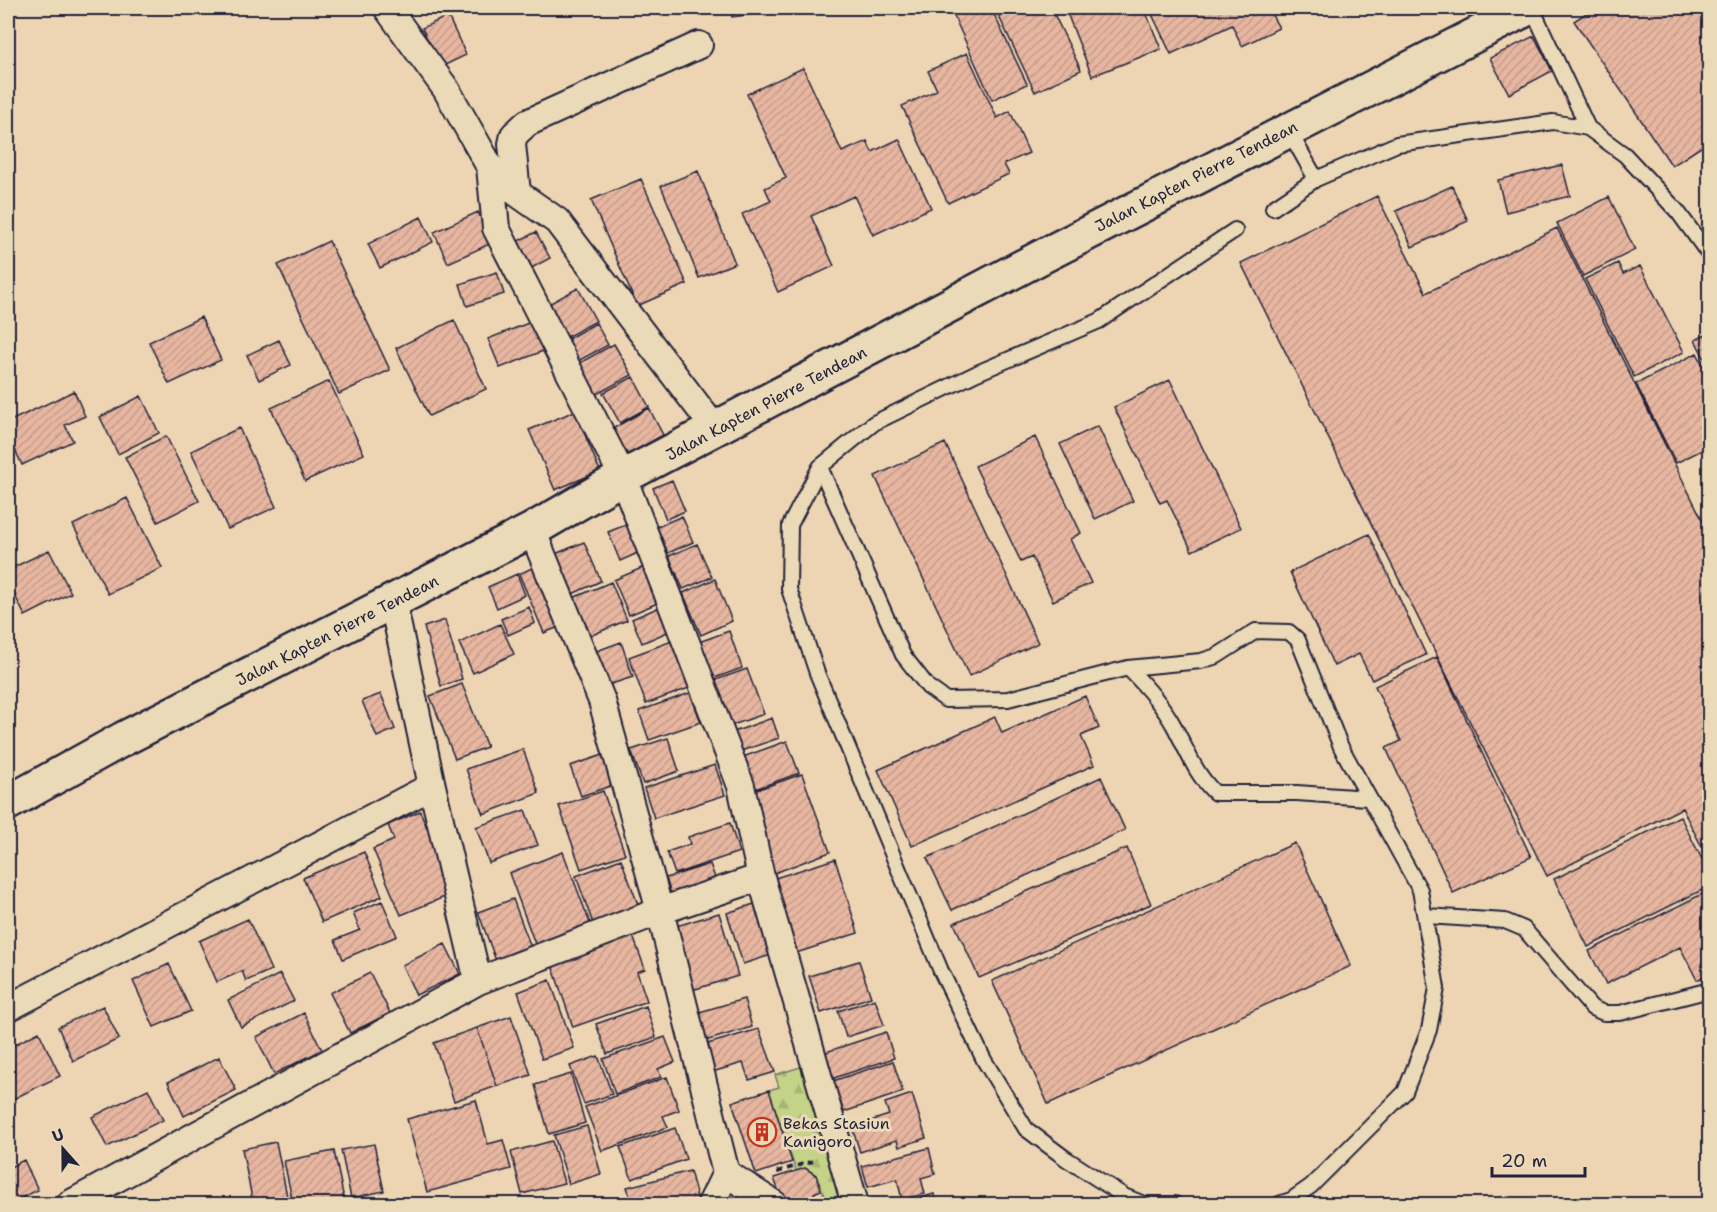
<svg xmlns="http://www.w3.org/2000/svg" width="1717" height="1212" viewBox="0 0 1717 1212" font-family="'Shantell Sans',sans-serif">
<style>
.forest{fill:url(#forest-firs);stroke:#737a61;stroke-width:1.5}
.building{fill:url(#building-hatch);stroke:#22223b;stroke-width:1.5}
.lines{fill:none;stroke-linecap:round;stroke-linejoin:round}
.lane-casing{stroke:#22223b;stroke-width:18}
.street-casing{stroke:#22223b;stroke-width:30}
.secondary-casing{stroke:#22223b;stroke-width:38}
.path{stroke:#22223b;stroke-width:4;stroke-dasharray:6 4.5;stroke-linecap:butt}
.lane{stroke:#ebdab7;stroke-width:14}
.street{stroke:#ebdab7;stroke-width:26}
.secondary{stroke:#ebdab7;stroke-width:33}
.labels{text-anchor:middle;stroke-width:6;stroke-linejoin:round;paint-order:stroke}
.street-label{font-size:16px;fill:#22223b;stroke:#ebdab7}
.poi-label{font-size:16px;fill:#22223b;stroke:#ebdab7;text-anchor:start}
</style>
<defs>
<pattern id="forest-firs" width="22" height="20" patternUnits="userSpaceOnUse" patternTransform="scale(1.5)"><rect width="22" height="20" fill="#c4d387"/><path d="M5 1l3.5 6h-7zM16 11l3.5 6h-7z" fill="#a8b575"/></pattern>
<pattern id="building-hatch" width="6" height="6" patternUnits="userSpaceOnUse" patternTransform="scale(1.5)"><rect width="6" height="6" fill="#e7b6a0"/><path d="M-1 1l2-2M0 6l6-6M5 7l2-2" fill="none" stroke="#c69c8b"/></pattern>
</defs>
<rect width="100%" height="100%" fill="#edd5b4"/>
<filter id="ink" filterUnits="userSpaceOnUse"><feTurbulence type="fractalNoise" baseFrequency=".0167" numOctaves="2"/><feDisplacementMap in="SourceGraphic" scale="12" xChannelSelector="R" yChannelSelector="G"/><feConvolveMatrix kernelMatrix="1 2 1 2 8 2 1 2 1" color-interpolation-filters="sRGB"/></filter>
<g filter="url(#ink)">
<!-- forest -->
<path class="forest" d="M810,1064l40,140h-42l17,-6 -9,-23 -11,-7 -9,3 -27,-81 10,-3 -4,-12z"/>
<!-- building -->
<path class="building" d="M730,8h68l-66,9z
M962,8h29l36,76 -35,16 -40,-88z
M995,8h56l30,62 -46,22z
M1065,8h79l17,41 -69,27z
M1149,8h119l11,20 -37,18 -10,-21 -61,29z
M1594,8h116v133l-38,25 -98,-145z
M448,16l18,39 -25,12 -19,-39z
M1534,36l18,35 -43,23 -19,-36z
M967,53l30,65 13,-7 19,42 -25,11 5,10 -61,29 -46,-97 35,-16 -9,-19z
M803,68l39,84 25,-11 5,11 27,-13 32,69 -58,27 -19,-39 -43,20 23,50 -56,26 -36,-78 29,-13 -6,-13 21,-10 -39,-84z
M1562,165l8,31 -64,16 -8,-32z
M698,171l37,92 -36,15 -38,-92z
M641,179l46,105 -50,22 -46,-106z
M1452,186l16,35 -56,26 -16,-36z
M1377,196l49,97 131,-65 153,307v328l-28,-55 -135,68 -306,-613z
M1609,197l26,53 -52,26 -26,-53z
M478,212l14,31 -44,20 -14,-31z
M421,217l12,25 -53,26 -12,-24z
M536,232l14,26 -22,12 -14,-27z
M329,241l61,129 -51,24 -61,-129z
M1618,263l5,11 17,-8 44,86 -50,25 -49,-98z
M497,272l7,22 -37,12 -7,-22z
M578,288l18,33 -33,18 -18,-33z
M201,317l20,43 -52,24 -20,-42z
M454,320l32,69 -57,27 -33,-68z
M531,322l12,29 -43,17 -12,-29z
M596,323l12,22 -34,18 -12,-21z
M1710,333v36l-15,-29z
M279,340l12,25 -32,15 -12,-25z
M614,344l18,31 -39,21 -17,-31z
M1697,353l13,25v68l-34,17 -40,-79z
M633,377l16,30 -29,16 -17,-30z
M1170,380l71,148 -49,23 -25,-51 -7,3 -46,-96z
M329,381l35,73 -59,27 -34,-73z
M74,391l11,25 -20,9 8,16 -51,24 -14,-31v-12z
M141,396l18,37 -41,21 -18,-37z
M649,408l14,27 -37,21 -14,-27z
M575,411l25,60 -45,19 -26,-60z
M1098,426l35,75 -38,18 -35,-75z
M239,428l37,79 -48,22 -37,-78z
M166,436l33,65 -41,21 -33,-65z
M1035,437l46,96 -11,6 21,44 -38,18 -21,-44 -11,5 -46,-96z
M945,443l93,200 -69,33 -94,-200z
M672,480l13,31 -19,8 -13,-31z
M127,498l35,70 -54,26 -35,-69z
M682,516l11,26 -25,11 -11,-26z
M628,524l12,28 -20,9 -12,-29z
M1369,534l57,121 -54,25 -13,-26 -25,12 -44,-94z
M584,542l17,39 -31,14 -17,-40z
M697,544l15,33 -29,12 -14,-33z
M49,550l22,43 -46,23 -17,-35v-11z
M538,565l26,60 -20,8 -25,-59z
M644,567l16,35 -31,13 -15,-35z
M517,574l8,21 -28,13 -9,-21z
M715,579l17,42 -31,14 -18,-42z
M611,582l16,38 -37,16 -17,-38z
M669,603l10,24 -37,16 -10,-24z
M529,607l6,16 -27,12 -7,-16z
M445,620l17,59 -21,7 -17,-59z
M500,624l14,30 -41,19 -14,-30z
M729,631l13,37 -30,11 -13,-37z
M672,641l17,47 -43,16 -17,-47z
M621,642l12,35 -28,9 -11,-34z
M1437,657l94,200 -78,36 -67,-145 15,-7 -26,-55z
M747,669l17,45 -37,13 -17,-45z
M462,684l25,63 -32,12 -25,-63z
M690,693l11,29 -52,18 -10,-29z
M381,694l14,35 -18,8 -15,-36z
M1085,696l14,32 -18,8 13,29 -182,81 -34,-76 117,-53 7,16z
M772,718l7,20 -41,14 -7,-19z
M668,738l11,33 -36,13 -12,-34z
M787,741l12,32 -44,16 -12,-32z
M523,749l16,44 -56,21 -17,-45z
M609,753l10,30 -38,13 -11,-30z
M715,765l10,30 -71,23 -10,-30z
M802,774l28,78 -61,23 -21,-82z
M1101,777l24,53 -173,80 -25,-52z
M603,791l22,63 -44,15 -22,-63z
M525,810l13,35 -49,18 -13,-36z
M420,811l34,82 -53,22 -28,-66 21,-9 -6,-15z
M1680,816l30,59v11l-122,61 -34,-68z
M730,823l9,29 -64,22 -8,-22 23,-8 -2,-7z
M1295,843l56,123 -303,138 -56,-123z
M1127,848l24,56 -172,74 -25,-55z
M364,852l18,44 -60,26 -19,-44z
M563,852l30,79 -55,21 -29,-79z
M621,859l20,53 -46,17 -19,-53z
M835,859l23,74 -62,20 -24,-74z
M710,864l8,22 -45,15 -7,-23z
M1710,890v83l-13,7 -17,-33 -74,37 -17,-33z
M513,899l20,54 -35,13 -20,-54z
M382,901l15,35 -54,23 -8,-19 25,-10 -7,-17z
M757,903l17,51 -31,10 -16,-51z
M719,913l19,63 -49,15 -19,-63z
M248,919l23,51 -25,11 -4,-10 -25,11 -18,-41z
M633,936l12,33 -8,3 10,29 -74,26 -21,-62z
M445,944l15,30 -44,21 -14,-30z
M859,961l12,36 -50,16 -12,-37z
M169,964l22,47 -37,16 -21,-46z
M370,973l20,40 -40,20 -20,-40z
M280,974l14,27 -53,26 -13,-27z
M550,980l24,68 -32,11 -24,-67z
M744,999l8,28 -47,14 -9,-28z
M875,999l9,26 -38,12 -8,-26z
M103,1006l16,33 -46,22 -15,-34z
M646,1006l10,31 -49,17 -11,-30z
M304,1013l18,37 -48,24 -18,-37z
M511,1016l20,59 -34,11 -20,-58z
M477,1028l20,58 -43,15 -20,-58z
M759,1029l16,43 -26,8 -6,-17 -31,9 -8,-27z
M39,1032l21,44 -49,24 -3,-8v-44z
M886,1032l8,26 -63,21 -8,-26z
M665,1037l10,25 -17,7 3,8 -46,17 -12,-35z
M598,1056l14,38 -28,10 -14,-38z
M219,1057l17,33 -52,26 -16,-34z
M893,1061l10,31 -59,20 -11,-31z
M571,1074l14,49 -36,11 -14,-49z
M667,1077l12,33 -16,6 5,11 -66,24 -17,-44z
M148,1089l15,31 -56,27 -15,-30z
M769,1090l23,72 -36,12 -24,-72z
M912,1094l14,44 -27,9 -2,-7 -37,12 -8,-25 37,-12 -4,-12z
M476,1100l12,44 15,-4 8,29 -84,23 -20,-73z
M587,1126l14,48 -32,10 -15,-49z
M675,1128l11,31 -54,20 -12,-32z
M552,1141l12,42 -42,11 -11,-42z
M276,1142l11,54 -34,7 -11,-54z
M374,1144l10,47 -33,7 -10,-48z
M929,1148l6,26 -14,4 4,16 -23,5 -5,-20 -29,8 -6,-21z
M334,1151l11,53h-52l-9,-43z
M24,1160l14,30 -30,14v-36z
M805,1168l11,7 5,15 -7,3 2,5 -21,6 -15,-9 -6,-17z
M690,1171l9,33h-67l-5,-17z
M934,1194l4,10h-37z"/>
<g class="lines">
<!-- lane casing -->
<g class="lane-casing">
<path id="lane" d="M1532,8l56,120
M1288,129l28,50
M1273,208l43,-29 81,-35 156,-22 35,6 37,27 53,57 32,44
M820,467l83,188 25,32 18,13 62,-1 120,-31 73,-7 16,-5 39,-25 33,1 9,8 43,107 79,143 17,98 -8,42 -24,62 -94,94 -20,14 -12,4
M1128,668c17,17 34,36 46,58 13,24 21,48 41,67h82l70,5
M1426,916l79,5 19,8 68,79 12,5h16l90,-23
M1175,1204h-31l-20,-8 -59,-38 -39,-29 -42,-69 -43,-89 -124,-298 -28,-84 1,-64 30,-58 54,-44 103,-50 122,-52 136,-91"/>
</g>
<!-- street casing -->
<g class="street-casing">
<path id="street" d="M387,8l59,81 44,78 6,61 127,249 118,309 20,91 94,327
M699,45l-172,78 -13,12 -2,9 5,49 40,28 159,209
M532,530l70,171 58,210 66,262 -15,31
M393,603l39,183 46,195
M8,1008l424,-222
M726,1173l48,31
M70,1204l408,-223 182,-70 101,-34"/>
</g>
<!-- secondary casing -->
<g class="secondary-casing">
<path id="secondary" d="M8,803l115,-64 409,-209 91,-53 420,-221 485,-248"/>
</g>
<!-- path -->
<path class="path" d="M777,1172l36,-11"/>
<!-- lane -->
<use href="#lane" class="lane"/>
<!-- street -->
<use href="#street" class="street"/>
<!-- secondary -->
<use href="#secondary" class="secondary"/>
</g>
</g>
<!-- icons -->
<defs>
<g id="building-ring" transform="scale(1.5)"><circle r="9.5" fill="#ebdab7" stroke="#c8321e" stroke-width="1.5"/><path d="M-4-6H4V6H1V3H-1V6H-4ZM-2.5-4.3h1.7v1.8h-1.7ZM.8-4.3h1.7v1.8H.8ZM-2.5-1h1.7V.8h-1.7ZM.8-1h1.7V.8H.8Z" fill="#c8321e"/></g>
</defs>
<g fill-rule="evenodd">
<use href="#building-ring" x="762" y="1132"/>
</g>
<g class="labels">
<!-- street labels -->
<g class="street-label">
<text transform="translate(1196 176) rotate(-27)" y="6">Jalan Kapten Pierre Tendean</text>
<text transform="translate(766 403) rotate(-28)" y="6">Jalan Kapten Pierre Tendean</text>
<text transform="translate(337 630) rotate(-27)" y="6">Jalan Kapten Pierre Tendean</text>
</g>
<!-- poi labels -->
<g class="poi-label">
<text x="783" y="1129">Bekas Stasiun<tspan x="783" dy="18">Kanigoro</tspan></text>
</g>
</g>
<!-- margin -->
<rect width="1717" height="1212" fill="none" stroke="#ebdab7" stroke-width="30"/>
<rect x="15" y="15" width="1687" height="1182" fill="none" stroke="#22223b" stroke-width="2" filter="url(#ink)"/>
<!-- north arrow -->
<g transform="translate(63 1149) rotate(339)" stroke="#ebdab7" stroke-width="4.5" paint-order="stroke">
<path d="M0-4.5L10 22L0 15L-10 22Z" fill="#22223b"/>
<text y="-9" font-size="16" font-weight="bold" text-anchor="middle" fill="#22223b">U</text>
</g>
<!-- scale -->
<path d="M1492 1167v9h93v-9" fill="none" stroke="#22223b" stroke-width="3"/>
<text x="1501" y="1167" font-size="18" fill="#22223b" stroke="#ebdab7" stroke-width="4.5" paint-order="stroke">20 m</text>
</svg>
